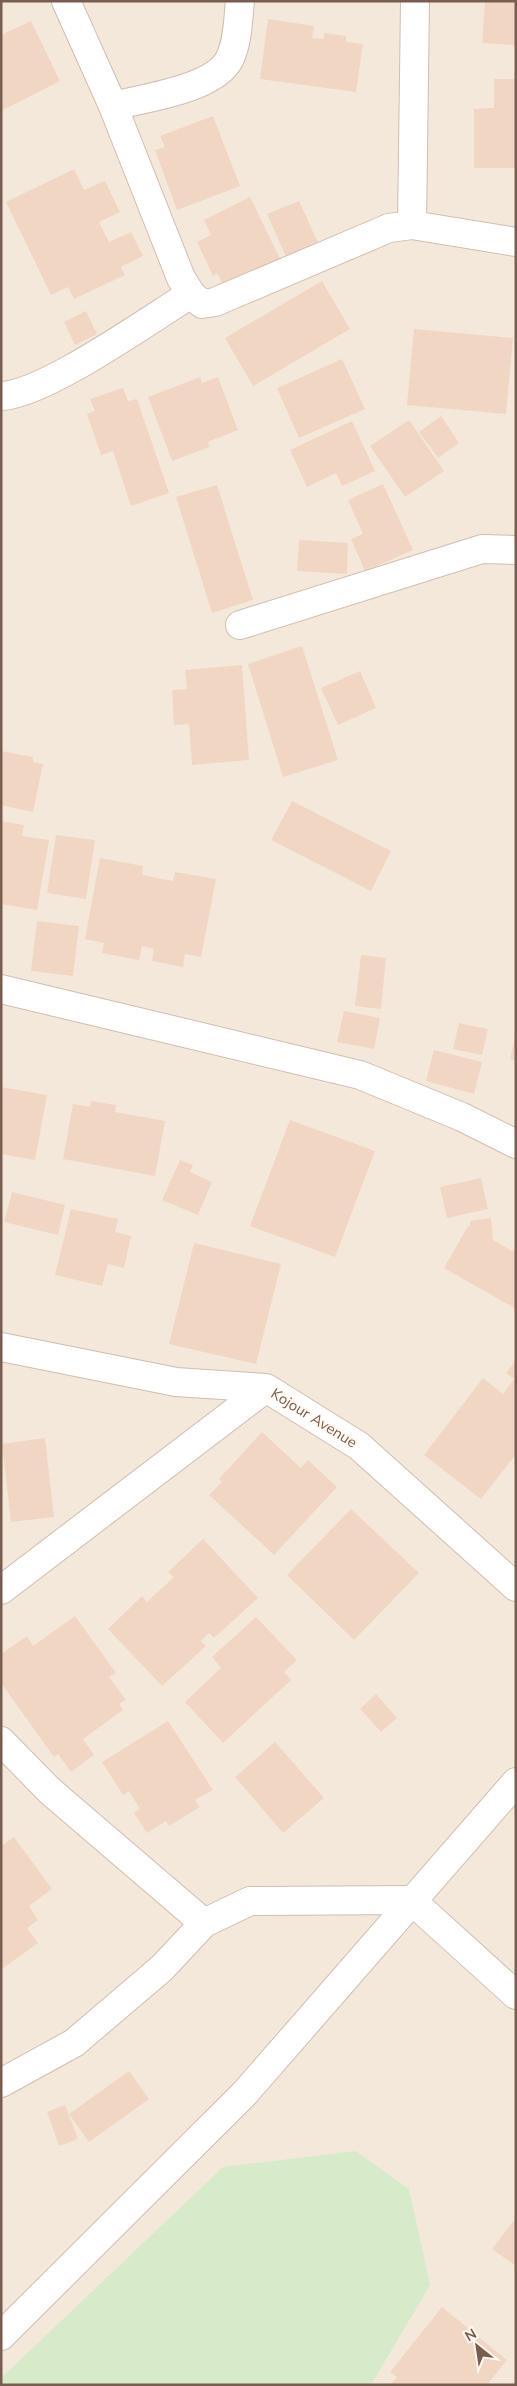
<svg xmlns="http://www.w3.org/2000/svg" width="517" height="2386" viewBox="0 0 517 2386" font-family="'Nunito Sans',sans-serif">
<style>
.residential{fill:#f4e8da}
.green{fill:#d7ebca}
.building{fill:#f2d6c4}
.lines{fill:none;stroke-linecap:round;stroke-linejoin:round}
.minor-casing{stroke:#d0beb0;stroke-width:30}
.tertiary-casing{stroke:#d0beb0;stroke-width:30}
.minor{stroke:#fff;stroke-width:28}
.tertiary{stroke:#fff;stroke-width:28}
.labels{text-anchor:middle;stroke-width:4.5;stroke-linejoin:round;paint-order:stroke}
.street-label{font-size:15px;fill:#795d4e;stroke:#fffaf3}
</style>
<rect width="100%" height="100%" fill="#fdf6ec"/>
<!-- residential -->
<path class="residential" d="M1,1h515v2384h-515z"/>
<!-- green -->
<path class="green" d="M356,2151l53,38 21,96 -59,100h-370v-7l222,-211z"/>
<!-- building -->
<path class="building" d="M485,1h31v44l-34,-2z
M268,19l46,7 -2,12 12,1v-6l22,3v6l17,2 -7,48 -96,-13z
M31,21l29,60 -59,30v-76z
M494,79h22v89h-42v-59l20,-1z
M213,116l27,70 -63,24 -22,-60 10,-3 -5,-11z
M74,169l10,21 21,-9 15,31 -21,10 10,20 22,-10 12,24 -22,11 4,8 -51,24 -6,-12 -17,8 -45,-93z
M250,197l34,70 -56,28 -11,-22 -4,3 -16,-34 14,-7 -7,-15z
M299,201l21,46 -32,14 -21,-47z
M322,281l28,48 -97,57 -28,-48z
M86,311l11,23 -22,11 -11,-23z
M414,329l99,9 -7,76 -99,-9z
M342,359l23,50 -66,29 -22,-50z
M200,377l2,6 16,-6 20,53 -30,12 1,5 -37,14 -24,-64z
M123,388l5,13 9,-2 32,94 -38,13 -18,-55 -12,4 -14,-41 8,-3 -5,-12z
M441,416l18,27 -21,15 -19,-26z
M409,420l35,51 -39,26 -35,-51z
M352,421l23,50 -33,15 -6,-13 -29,14 -17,-37z
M383,484l30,66 -48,21 -14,-32 12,-5 -15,-34z
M217,485l36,115 -41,13 -36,-116z
M299,540l49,3 -1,31 -50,-3z
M302,646l36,114 -55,17 -35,-113z
M242,665l7,95 -57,5 -3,-41 -15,1 -2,-35 15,-1 -2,-19z
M360,671l16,37 -38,17 -17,-37z
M1,751l32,6v5l10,2 -10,48 -32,-7z
M292,801l99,50 -20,40 -100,-51z
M1,821l23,4 -2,11 27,4 -12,70 -36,-6z
M56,835l39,5 -9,59 -39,-6z
M100,858l43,8 -1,9 31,6 2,-9 41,7 -15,78 -16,-3 -2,13 -31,-6 2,-12 -12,-3 -3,14 -37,-7 2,-10 -19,-4z
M37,921l42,5 -6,50 -42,-5z
M361,955l25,3 -5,51 -26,-3z
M344,1011l36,7 -6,31 -37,-7z
M459,1023l29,6 -6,26 -29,-6z
M515,1038h1v22l-6,-1z
M434,1050l48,12 -8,32 -48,-13z
M1,1087l46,8 -12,65 -34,-6z
M91,1101l25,4 -1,7 50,9 -10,55 -92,-17 10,-55 17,3z
M290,1120l85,31 -40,106 -85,-31z
M180,1160l13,5 -3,7 22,10 -14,33 -36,-15z
M481,1178l7,31 -41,9 -7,-31z
M12,1192l53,13 -7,30 -54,-13z
M71,1209l47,10 -3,13 16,4 -7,32 -16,-4 -6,22 -47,-11z
M491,1218l2,22 19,11 4,-1v59l-72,-41 24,-42 2,1v-6z
M194,1243l87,21 -25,100 -87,-20z
M516,1360v94l-35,45 -57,-44 59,-77 20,16 11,-15 -8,-6z
M262,1432l39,36 7,-8 29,27 -63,68 -65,-60 13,-13 -3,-3z
M45,1438l9,79 -43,5 -9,-78z
M351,1509l68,64 -65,67 -67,-65z
M203,1539l55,59 -44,40 -5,-5 -8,8 5,5 -44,40 -54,-57 34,-33 5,6 27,-25 -6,-5z
M75,1616l41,57 -7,4 17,23 -7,4 4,6 -40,29 11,16 -23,17 -13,-18 -4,3 -53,-74v-29l26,-18 6,10z
M256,1617l41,43 -13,12 7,8 -68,63 -38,-41 36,-34 -9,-11z
M376,1694l21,24 -16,14 -21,-23z
M168,1721l45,69 -18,10 5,7 -31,19 -3,-5 -19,12 -13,-20 6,-4 -11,-18 -6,4 -21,-33z
M275,1742l49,56 -41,35 -48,-56z
M14,1837l38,52 -23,17 9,14 -11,8 11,15 -36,26 -1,-123z
M129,2071l20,28 -60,43 -20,-28z
M65,2105l13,34 -19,7 -12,-34z
M516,2218v48l-24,-17z
M442,2307l65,53 -20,25h-97l7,-8 -7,-5z"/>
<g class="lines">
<!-- minor casing -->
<g class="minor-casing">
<path id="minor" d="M66,1l47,105 68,172 10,16 11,10 13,-2 174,-74 23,-3 104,17
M113,106c31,-8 103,-17 117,-48 8,-17 8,-39 10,-57
M412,225l3,-224
M1,396c43,-1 149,-77 190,-102
M240,625l242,-76 34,1
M1,989l359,86 102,42 54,27
M1,1347l175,35 90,6 93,58 157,141
M1,1590l265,-202
M1,1741l49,50 154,132
M1,2083l73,-40 88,-75 42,-45 46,-22 161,-1 105,95"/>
</g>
<!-- tertiary casing -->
<g class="tertiary-casing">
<path id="tertiary" d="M1,2336l244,-243 271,-311"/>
</g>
<!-- minor -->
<use href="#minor" class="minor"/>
<!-- tertiary -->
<use href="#tertiary" class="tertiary"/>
</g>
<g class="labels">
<!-- street labels -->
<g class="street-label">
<text transform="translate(314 1418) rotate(32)" y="5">Kojour Avenue</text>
</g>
</g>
<!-- border -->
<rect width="517" height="2386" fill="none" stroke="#795d4e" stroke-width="5"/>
<!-- north arrow -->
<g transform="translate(477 2346) rotate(330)" stroke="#fffaf3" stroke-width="4" paint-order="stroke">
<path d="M0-4L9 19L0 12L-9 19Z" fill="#795d4e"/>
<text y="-8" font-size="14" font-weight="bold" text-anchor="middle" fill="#795d4e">N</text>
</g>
</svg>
